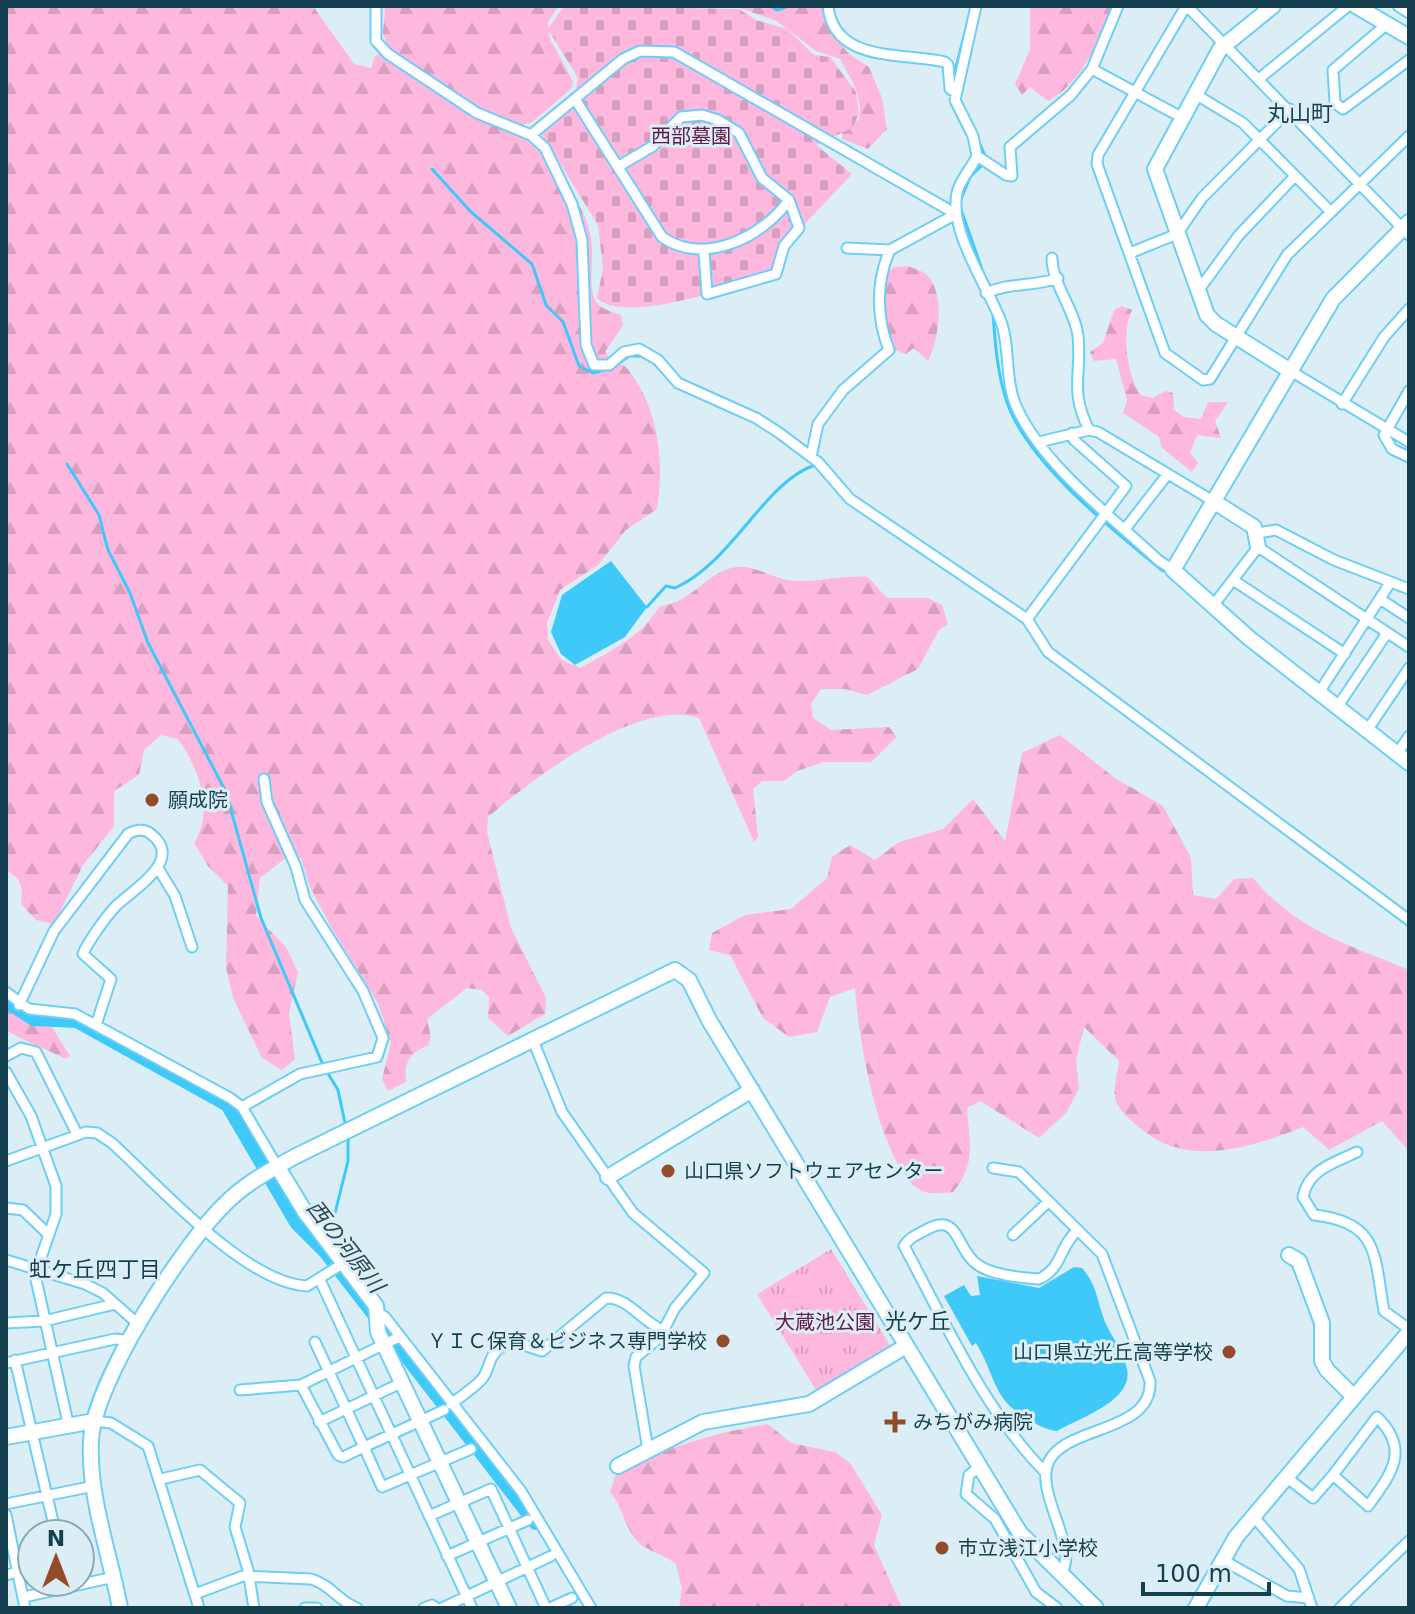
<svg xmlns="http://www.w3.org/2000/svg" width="1415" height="1614" viewBox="0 0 1415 1614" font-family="'DejaVu Sans','Noto Sans JP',sans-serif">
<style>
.forest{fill:url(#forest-firs)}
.cemetery{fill:url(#cemetery-stones)}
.park{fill:url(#park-tufts)}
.water{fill:#3fc9f9}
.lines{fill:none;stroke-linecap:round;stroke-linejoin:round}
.stream{stroke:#3fc9f9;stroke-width:3}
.river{stroke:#3fc9f9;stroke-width:16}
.street-casing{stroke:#6ecff6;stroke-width:13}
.secondary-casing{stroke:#6ecff6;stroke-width:18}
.street{stroke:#fff;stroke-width:9}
.secondary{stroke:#fff;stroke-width:14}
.poi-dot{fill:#934c27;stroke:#dceef5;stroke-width:3}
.labels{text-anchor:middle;stroke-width:6;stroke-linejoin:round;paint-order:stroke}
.park-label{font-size:20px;fill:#641a48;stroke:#dceef5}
.poi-label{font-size:20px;fill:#143f4e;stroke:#dceef5;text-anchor:start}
.neighbourhood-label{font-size:22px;fill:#143f4e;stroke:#dceef5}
.water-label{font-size:22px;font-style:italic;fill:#2c4854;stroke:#dceef5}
</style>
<defs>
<pattern id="forest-firs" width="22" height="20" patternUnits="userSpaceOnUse" patternTransform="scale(2)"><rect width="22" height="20" fill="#feb8dd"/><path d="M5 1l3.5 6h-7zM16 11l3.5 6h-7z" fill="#d99fbf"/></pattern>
<pattern id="cemetery-stones" width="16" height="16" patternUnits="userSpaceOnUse" patternTransform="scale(2)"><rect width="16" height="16" fill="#feb8dd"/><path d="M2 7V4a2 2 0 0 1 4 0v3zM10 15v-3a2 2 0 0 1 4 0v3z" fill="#d99fbf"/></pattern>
<pattern id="park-tufts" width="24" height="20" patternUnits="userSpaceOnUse" patternTransform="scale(2)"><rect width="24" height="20" fill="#feb8dd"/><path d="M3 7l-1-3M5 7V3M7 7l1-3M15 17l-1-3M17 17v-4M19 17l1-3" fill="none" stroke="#d99fbf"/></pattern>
</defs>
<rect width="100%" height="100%" fill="#dceef5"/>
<!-- forest -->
<path class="forest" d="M6,6h307l41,58 17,4 4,-12 14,-7 -6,-16 2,-27h174l-11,16 2,17 23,42 -1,7 -40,34 -9,3 -1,11c27,23 59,61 68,96 5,21 -1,43 3,63 3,13 17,16 28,20l2,10 -18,27 9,12 10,1c34,38 41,95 33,144l-31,21 -28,35 -38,25 -13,33 1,17 14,20 18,8c31,-17 61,-31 80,-62 28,-3 40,-24 63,-35 25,-12 42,5 65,9 28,4 53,-6 80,-3l19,21h41l14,7 6,19 -9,6 -21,39 -51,26 -22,-6h-24l-10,15 2,14 18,12 58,-3 8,10 -26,25h-47l-27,9 -13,10h-22l-9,8 5,48 -4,5 -55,-124c-62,-20 -166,61 -211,99l-1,15 24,96 35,70 -1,16 -37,22 -20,-18 1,-20 -7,-8 -15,-2 -40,31 4,18 -3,8c-19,9 -24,17 -22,37l-18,9 -6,-12 9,-36 -13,-40 -46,-74 -23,-44 -8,-27 -14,-1 -27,21 -4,38 30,31 12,25 -9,41 6,46 -13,11 -20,-12 -29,-60 -7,-30 2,-82 -20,-20 -14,-23c21,-32 4,-76 -16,-104l-17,-4 -17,15 -5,25 -25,16v35l-31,39 -29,59 -18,-4 -15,-16c2,-17 1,-25 -15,-34z
M734,6h88l9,26 18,22 20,13 13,31 5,31 -19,20 -26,-10 1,-14 16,-5c4,-24 -8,-41 -19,-61l-24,-8 -39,-30z
M1030,6h85c-18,36 -31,75 -67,95l-18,-14 -8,8 -7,-11 15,-34z
M908,266c5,2 14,5 18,8 20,19 13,65 2,87l-14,-13 -8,6 -14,-5 -10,-37 3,-37 9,-8z
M1122,306l10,4c-11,21 -5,67 9,85l12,3 12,-7 8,2 1,17 10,7 17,2 7,-17h20l-13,19 6,17 -24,-3 -7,18 8,10 -6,9 -30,-24 -3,-11 -36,-24 4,-13 -11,-41 -22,2 -4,-9 13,-9 11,-33z
M1060,735l55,43 48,28 28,52 2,37 23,4 18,-20 19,-1c43,52 96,67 156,92v181l-27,-30 -53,29 -26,-23c-52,21 -118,42 -164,0 -9,-7 -21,-17 -24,-29 -2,-11 3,-26 4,-37l-35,-34 -8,33 3,29 -13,24 -27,25 -59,-37 -13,7c2,33 10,56 -14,84 -11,1 -26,4 -36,-4 -39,-31 -59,-152 -62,-200l-25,9 -13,35 -28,5 -26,-19 -33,-63 -21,-5 3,-17 33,-18 46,-6 36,-31 5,-21 18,-12 25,15 24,-18 44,-13 30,-30 32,42 17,-88z
M6,1002l11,10 33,12 20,32 -5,3c-15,-9 -50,-21 -59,-30z
M768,1424l23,19 44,9 15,11 32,52 -8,30 28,63h-223l3,-19 -6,-25c-10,-8 -32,-15 -38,-22 -14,-15 -15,-35 -28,-50l5,-16c48,-29 98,-43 153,-52z"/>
<!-- cemetery -->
<path class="cemetery" d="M564,6l175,3 17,11 31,9 27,26 16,2 26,35 3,22 -7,14 -36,17 36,29 -68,72 -8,28c-36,10 -151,52 -179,24l6,-29 -5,-44 -63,-102 41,-34 2,-11 -30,-49z"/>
<!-- park -->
<path class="park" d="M831,1249l62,101 -74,45 -62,-101z"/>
<!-- water -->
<path class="water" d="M611,561l36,46 -22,30 -50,28 -14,-11 -10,-22 11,-37z
M1074,1267l8,1c16,18 15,35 24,56 7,15 18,28 21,45 7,32 -48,49 -70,62 -11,-1 -19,-6 -29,-12 -35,-18 -33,-45 -52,-76l-4,3 -28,-50 20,-11 7,11 9,-1 -3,-19 62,12z"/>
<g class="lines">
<!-- stream -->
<path class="stream" d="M770,6l7,4 12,-4
M953,79l15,-58
M970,121l16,37
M432,169l38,42 62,53 14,41 17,17 16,44 14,7 15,-4
M961,199l9,-22 14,-14
M960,207l24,68
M993,313c2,28 4,59 13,86 19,62 107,131 157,172
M653,362l22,24
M615,366l14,-10h15
M67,464l32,51 9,35 22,43 18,50 78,149 35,126 62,147
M647,607l19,-21 9,2c58,-26 89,-106 140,-123
M1017,617l12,11
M1177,753l154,115
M1376,901l33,25
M327,1072l11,18 8,38
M329,1237l19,-76v-26"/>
<!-- river -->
<path class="river" d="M6,1000l28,18 43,2 151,84 69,118 29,29 210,271"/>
<!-- street casing -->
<g class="street-casing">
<path id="street" d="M376,6v35l12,13 89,59 54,22 14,13 27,56 10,36 4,105 8,20h15l15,-13 15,-3 19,11 20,23 78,35 22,14 40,30 32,37 177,120 21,33 361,268
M828,6c6,58 76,46 117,56l3,3 2,24 5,3
M976,6l-21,94 18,36 4,20c-6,13 -17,23 -20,37 -8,38 29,91 43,126 11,27 4,62 17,89 26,57 95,109 141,152l15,10
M1186,6l-88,149 -1,9 68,189 38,27 7,-1 77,-124 122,-119
M1187,6l222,229
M1398,6l11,7
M1387,24l-54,46 2,33 8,6 66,-49
M1092,69l89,48
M1260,78l88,-72
M1195,94l48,29 88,89
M575,99l87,138c41,29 100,1 127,-37
M531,135l92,-76 17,-8 34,1 282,162
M977,156l29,19 6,1 -2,-29 61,-52 21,-26 26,-63
M619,166l34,-20 28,-29 21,-2 16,5 21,13 23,45 27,22 10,28 -15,18 -8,28 -69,20 -3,-42
M847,248l43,2 66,-36
M1130,253l47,-19 25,-36 88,-89
M1052,258c0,26 23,52 26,78 4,40 -9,54 11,94
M1198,291l41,-56 56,-59
M986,293c24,-11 48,-6 72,-15
M1289,370l120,72
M1409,391l-25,44 8,14 17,8
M1342,404l42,-67 25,-28
M1039,442l50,-12 9,2 115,69
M811,457l7,-33 25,-34 46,-40c-13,-33 -13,-69 1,-100
M1125,529l42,-54
M1258,533l18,-3 58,30 75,29
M1233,580l112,74
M1380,599l29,19
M1212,607l46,-60 151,100
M1027,619l99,-133 -52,-46 -2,-7
M1318,694l72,-111
M1336,709l51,-76
M1366,732l43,-64
M1397,754l12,-18
M158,868l17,28 17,51
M6,992l23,17 46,5 155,84 12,9 35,59
M19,1005l35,-74 74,-97c7,-4 16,-6 23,0 35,27 -22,58 -36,73 -9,10 -28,36 -32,47l28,25 -15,46
M532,1038l30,74 71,101 71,60 -29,35 -15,29 -24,20 -2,9 14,84
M6,1056l15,-8 15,4 41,82
M6,1072l25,44 25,70v28l-21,61 33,148
M242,1107l58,-33 77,-17 6,-19 -20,-47 -58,-91 -9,-33 -29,-65 -3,-23
M1357,1152c-24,11 -49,18 -54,45l11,18c66,7 60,41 70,96l25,18
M6,1161l80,-29 11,1 15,10c46,42 133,140 195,143l35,-22
M993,1168l26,4 83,82 48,127c3,52 -83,44 -101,80 -16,32 33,89 11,114
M6,1208l17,2 26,25
M1013,1235l35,-33
M6,1260l79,24 18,9 35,31
M320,1280l152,328
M378,1313l7,4 136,174 70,117
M6,1323l38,-2 71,-17
M15,1360l41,174
M6,1363l109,-24 15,2
M301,1385l37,70 5,2 21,-10 -49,-105
M240,1390l61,-5 98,-48
M451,1404c10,-8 22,-15 30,-24 7,-7 7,-16 11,-23 14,-23 33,-11 50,-6l64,-53c21,-1 36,23 56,32
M444,1410l-80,37 18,40 89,-38
M1377,1417c34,33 14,57 -9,89l-35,-31z
M94,1421l17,2 37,23 51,162
M319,1422l84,-40
M979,1467l-10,8 -3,19 29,25 41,73 21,16
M1045,1472c-60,-60 -101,-152 -141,-226 5,-8 12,-11 20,-15 36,-22 31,19 54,34 15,10 44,13 61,14 24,-11 20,-33 39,-49
M1286,1477l27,21 20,-23
M161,1479l39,-9 40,33 -5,24 13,43 6,38
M6,1504l88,-18
M6,1515l19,93
M429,1516l62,-27 55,119
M1254,1517l45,52 13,39
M447,1556l81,-36
M1221,1559l66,37 22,2
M6,1575l12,-3
M195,1594l48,-18 68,3c19,5 27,22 46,29
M24,1597l90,-20
M305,1608h12
M424,1608l8,-3 4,3
M442,1608l109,-52
M550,1608l22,-10
M1340,1608l69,-67"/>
</g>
<!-- secondary casing -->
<g class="secondary-casing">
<path id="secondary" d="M1273,6l-53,43 -65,120 52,146 9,9 73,46
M1356,6l53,31
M1409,222l-76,77 -160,271 76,68 160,125
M1213,501l41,26 4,20
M277,1166l28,46 71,94 2,26 131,276
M608,1177l144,-87
M1289,1255l10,6 23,62v38l5,9 26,26
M6,1437l88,-16
M618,1466l85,-44 106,-18 97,-58
M120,1608c-10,-54 -32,-112 -29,-167 2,-58 91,-195 133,-236 20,-21 45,-34 70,-48l381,-187 14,10 20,40 311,513 76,75
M1196,1608l40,-71 173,-205"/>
</g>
<!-- street -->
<use href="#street" class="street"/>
<!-- secondary -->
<use href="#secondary" class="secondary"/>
</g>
<!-- markers -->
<g class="poi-dot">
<circle cx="152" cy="800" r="8"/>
<circle cx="668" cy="1171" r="8"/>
<circle cx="723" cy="1341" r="8"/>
<circle cx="1229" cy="1352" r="8"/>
<path d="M891 1410h8v8h8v8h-8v8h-8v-8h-8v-8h8z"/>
<circle cx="942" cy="1548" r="8"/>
</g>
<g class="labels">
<!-- park labels -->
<g class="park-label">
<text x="691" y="143">西部墓園</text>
<text x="825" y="1329">大蔵池公園</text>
</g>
<!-- poi labels -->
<g class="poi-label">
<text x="168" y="807">願成院</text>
<text x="684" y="1178">山口県ソフトウェアセンター</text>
<text x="707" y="1348" text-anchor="end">ＹＩＣ保育＆ビジネス専門学校</text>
<text x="1213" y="1359" text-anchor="end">山口県立光丘高等学校</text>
<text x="913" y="1429">みちがみ病院</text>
<text x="958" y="1555">市立浅江小学校</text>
</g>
<!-- neighbourhood labels -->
<g class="neighbourhood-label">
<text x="1300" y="121">丸山町</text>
<text x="95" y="1277">虹ケ丘四丁目</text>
<text x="918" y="1329">光ケ丘</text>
</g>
<!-- water labels -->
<g class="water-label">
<text transform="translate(346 1246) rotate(52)" y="8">西の河原川</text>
</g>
</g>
<!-- border -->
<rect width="1415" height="1614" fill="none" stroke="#143f4e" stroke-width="16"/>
<!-- north arrow -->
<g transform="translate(56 1558)"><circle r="38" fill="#dceef5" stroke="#8ca8b2" stroke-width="2"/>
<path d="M0-6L14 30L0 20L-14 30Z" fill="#934c27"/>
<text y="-12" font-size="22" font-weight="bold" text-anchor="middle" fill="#143f4e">N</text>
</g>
<!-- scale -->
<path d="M1143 1582v12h126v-12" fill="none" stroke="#143f4e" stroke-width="4"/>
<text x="1155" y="1582" font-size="24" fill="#143f4e" stroke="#dceef5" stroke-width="6" paint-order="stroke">100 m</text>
</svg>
